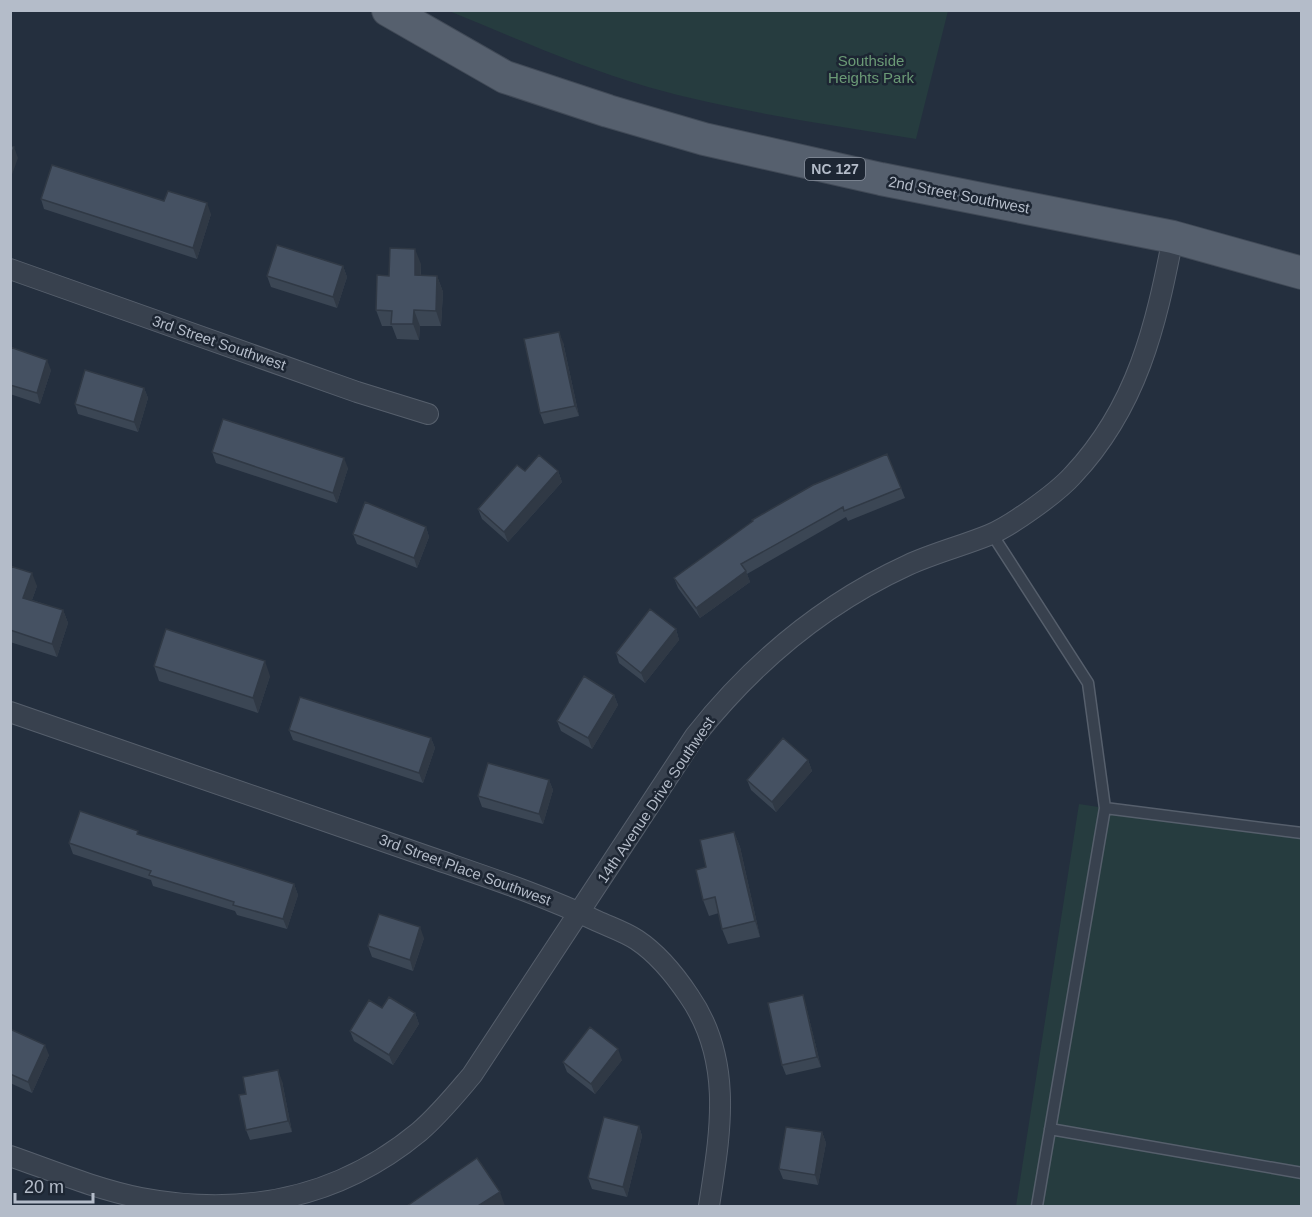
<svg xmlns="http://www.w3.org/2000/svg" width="1312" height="1217" viewBox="0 0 1312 1217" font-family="Arial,sans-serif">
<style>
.green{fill:#263c3f}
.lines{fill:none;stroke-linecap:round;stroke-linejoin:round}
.lane-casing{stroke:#565f6c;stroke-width:13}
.street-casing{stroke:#565f6c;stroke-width:22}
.primary-casing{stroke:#414a57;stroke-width:34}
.lane{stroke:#38414e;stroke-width:10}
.street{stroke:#38414e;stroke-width:20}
.primary{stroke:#56606e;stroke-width:32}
.wall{fill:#3b4654}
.shaded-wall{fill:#303945}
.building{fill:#455162;stroke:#303945;stroke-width:1.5}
.labels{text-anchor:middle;stroke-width:5;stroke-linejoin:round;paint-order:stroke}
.shield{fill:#1d2633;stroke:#878f9c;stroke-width:1.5}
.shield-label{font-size:14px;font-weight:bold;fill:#b4bcc9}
.park-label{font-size:15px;fill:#6b9a76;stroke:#1d2633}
.street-label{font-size:15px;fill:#b4bcc9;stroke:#1d2633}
</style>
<rect width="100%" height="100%" fill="#242f3e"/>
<!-- green -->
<path class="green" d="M449,11h499l-32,128c-89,-15 -180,-27 -268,-52 -68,-20 -133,-49 -199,-76z
M1079,804l222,34v368h-285z"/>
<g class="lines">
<!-- lane casing -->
<g class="lane-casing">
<path id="lane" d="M992,534l96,149 17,125 -68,398
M1105,808l197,25
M1050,1129l252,44"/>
</g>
<!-- street casing -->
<g class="street-casing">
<path id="street" d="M10,269l347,123 71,22
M10,712c142,49 284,97 425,147 55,19 110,37 162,62 13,6 28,11 40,19 21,14 38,35 52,56 45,65 31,138 20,210
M10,1156c43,15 86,33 131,42 101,19 197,1 278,-66 20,-17 36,-37 53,-57l223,-339c57,-72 128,-132 213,-171 26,-12 54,-19 81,-30 22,-9 68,-42 84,-60 64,-68 83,-149 100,-238"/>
</g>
<!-- primary casing -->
<g class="primary-casing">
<path id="primary" d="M388,10l117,67 103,34 96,28 177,40 292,58 129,36"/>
</g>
<!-- lane -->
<use href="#lane" class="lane"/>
<!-- street -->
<use href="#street" class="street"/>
<!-- primary -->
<use href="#primary" class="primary"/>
</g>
<!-- wall -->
<path class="wall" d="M41,199l170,15 -14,45 -153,-50z
M421,264v12h16l6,16 -2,34h-21l-1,14 -22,-1 -5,-13h-10l-6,-16 13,-34z
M343,266l4,11 -10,31 -66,-21 -4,-11z
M563,342l16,74 -35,8 -4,-11z
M10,347l41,23 -11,34 -30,-10z
M144,388l4,10 -10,34 -60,-18 -3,-10z
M212,452l136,16 -11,35 -121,-40z
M525,471h33l4,11 -54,60 -26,-23 -4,-10z
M901,488l4,10 -57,23 -2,-4 -99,57 3,8 -50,36 -22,-30 -4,-10 78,-56z
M426,527l3,10 -12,31 -60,-24 -4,-10z
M10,566l27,20 -5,14 31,10 5,13 -11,34 -47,-15z
M676,629l3,11 -34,43 -26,-20 -3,-10z
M154,666l116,10 -12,37 -99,-32z
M614,695l4,10 -26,44 -31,-18 -4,-10z
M289,730l142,8 4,10 -12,35 -130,-43z
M808,760l4,11 -36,41 -25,-22 -4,-10z
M549,780l4,10 -10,34 -61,-17 -4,-11z
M734,832l6,15 20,90 -32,7 -6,-15 -3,-16 -10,3 -6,-16 3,-33z
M140,835l154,49 4,11 -11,34 -50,-14 -2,-4 -82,-25 -2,-6 -78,-26 -4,-11z
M424,938l-11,33 -41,-14 -4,-11z
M806,1006l15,61 -35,8 -4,-10z
M382,1008l33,5 4,11 -26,41 -39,-24 -4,-10z
M10,1029l39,26 -17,38 -22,-10z
M622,1060l-27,34 -28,-22 -4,-10z
M282,1081l10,51 -42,8 -4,-10v-36z
M639,1126l3,10 -15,61 -35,-8 -4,-11z
M822,1132l4,11 -8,42 -35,-6 -4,-10z"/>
<!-- shaded-wall -->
<path class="shaded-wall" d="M14,147l4,11 -8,22v-22z
M207,203l4,11 -14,45 -4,-11z
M415,249l6,15 -1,27 -5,-16z
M343,266l4,11 -10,31 -4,-11z
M437,276l6,16 -2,34 -5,-15z
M414,310l6,16 -1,14 -6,-16z
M559,332l4,10 16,74 -4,-10z
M47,360l4,10 -11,34 -3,-11z
M144,388l4,10 -10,34 -4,-10z
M344,458l4,10 -11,35 -4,-10z
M558,471l4,11 -54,60 -4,-10z
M426,527l3,10 -12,31 -3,-10z
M746,571l4,11 -50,36 -4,-10z
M32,573l5,13 -9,25 -5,-13z
M63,610l5,13 -11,34 -5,-13z
M676,629l3,11 -34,43 -4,-10z
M265,661l5,15 -12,37 -5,-15z
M614,695l4,10 -26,44 -4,-11z
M431,738l4,10 -12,35 -4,-10z
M808,760l4,11 -36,41 -4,-10z
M549,780l4,10 -10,34 -4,-10z
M734,832l6,15 20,90 -5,-16z
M294,884l4,11 -11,34 -4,-10z
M420,927l4,11 -11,33 -3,-11z
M803,995l3,11 15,61 -4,-10z
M415,1013l4,11 -26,41 -4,-10z
M45,1045l4,10 -17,38 -4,-11z
M618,1049l4,11 -27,34 -4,-10z
M278,1070l4,11 10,51 -4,-11z
M639,1126l3,10 -15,61 -4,-10z
M822,1132l4,11 -8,42 -3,-10z
M500,1192l5,14h-27z"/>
<!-- building -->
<path class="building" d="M10,146l4,1 -4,11z
M52,165l112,36 4,-10 39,12 -14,45 -152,-49z
M277,245l66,21 -10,31 -66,-21z
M390,248l25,1v26l22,1 -1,35 -22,-1 -1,14h-22l1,-13 -16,-1 1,-35 12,1z
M559,332l16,74 -35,7 -16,-74z
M10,347l37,13 -10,33 -27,-8z
M85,370l59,18 -10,34 -59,-18z
M223,419l121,39 -11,35 -121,-41z
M887,454l14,34 -57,23 -1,-4 -102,57 5,7 -50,37 -22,-30 79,-57 -1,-1 61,-35z
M539,455l19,16 -54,61 -26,-23 39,-44 8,6z
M365,502l61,25 -12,31 -61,-24z
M10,566l22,7 -9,25 40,12 -11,34 -42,-14z
M650,609l26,20 -35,44 -25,-20z
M166,629l99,32 -12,37 -99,-32z
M584,676l30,19 -26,43 -31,-17z
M300,697l131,41 -12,35 -130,-43z
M783,738l25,22 -36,42 -25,-22z
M488,763l61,17 -10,34 -61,-18z
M80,811l58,20 -1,3 157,50 -11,35 -50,-14 1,-3 -85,-27 2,-4 -82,-28z
M734,832l21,89 -33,8 -7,-32 -12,3 -7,-30 10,-3 -6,-27z
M379,914l41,13 -10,33 -42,-14z
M803,995l14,62 -35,8 -14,-62z
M389,997l26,16 -26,42 -39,-24 19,-31 13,8z
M590,1027l28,22 -27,35 -28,-22z
M10,1029l35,16 -17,37 -18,-8z
M278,1070l10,51 -42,9 -7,-35 7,-1 -3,-17z
M604,1117l35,9 -16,61 -35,-9z
M786,1127l36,5 -7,43 -36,-6z
M477,1158l23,34 -22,14h-71z"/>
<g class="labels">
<!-- shield labels -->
<rect class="shield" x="805" y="158" width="60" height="22" rx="4.5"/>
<g class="shield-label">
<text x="835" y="174">NC 127</text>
</g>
<!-- park labels -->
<g class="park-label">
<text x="871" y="66">Southside<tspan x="871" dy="17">Heights Park</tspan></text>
</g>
<!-- street labels -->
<g class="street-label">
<text transform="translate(959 195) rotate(11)" y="5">2nd Street Southwest</text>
<text transform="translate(219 343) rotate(19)" y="5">3rd Street Southwest</text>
<text transform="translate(656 800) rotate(-56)" y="5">14th Avenue Drive Southwest</text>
<text transform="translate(465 870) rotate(20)" y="5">3rd Street Place Southwest</text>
</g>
</g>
<!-- border -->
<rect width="1312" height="1217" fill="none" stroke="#b4bcc9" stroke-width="24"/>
<!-- scale -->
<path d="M15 1193v9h78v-9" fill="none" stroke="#b4bcc9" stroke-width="3"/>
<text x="24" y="1193" font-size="18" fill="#b4bcc9" stroke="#1d2633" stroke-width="4.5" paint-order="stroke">20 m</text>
</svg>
